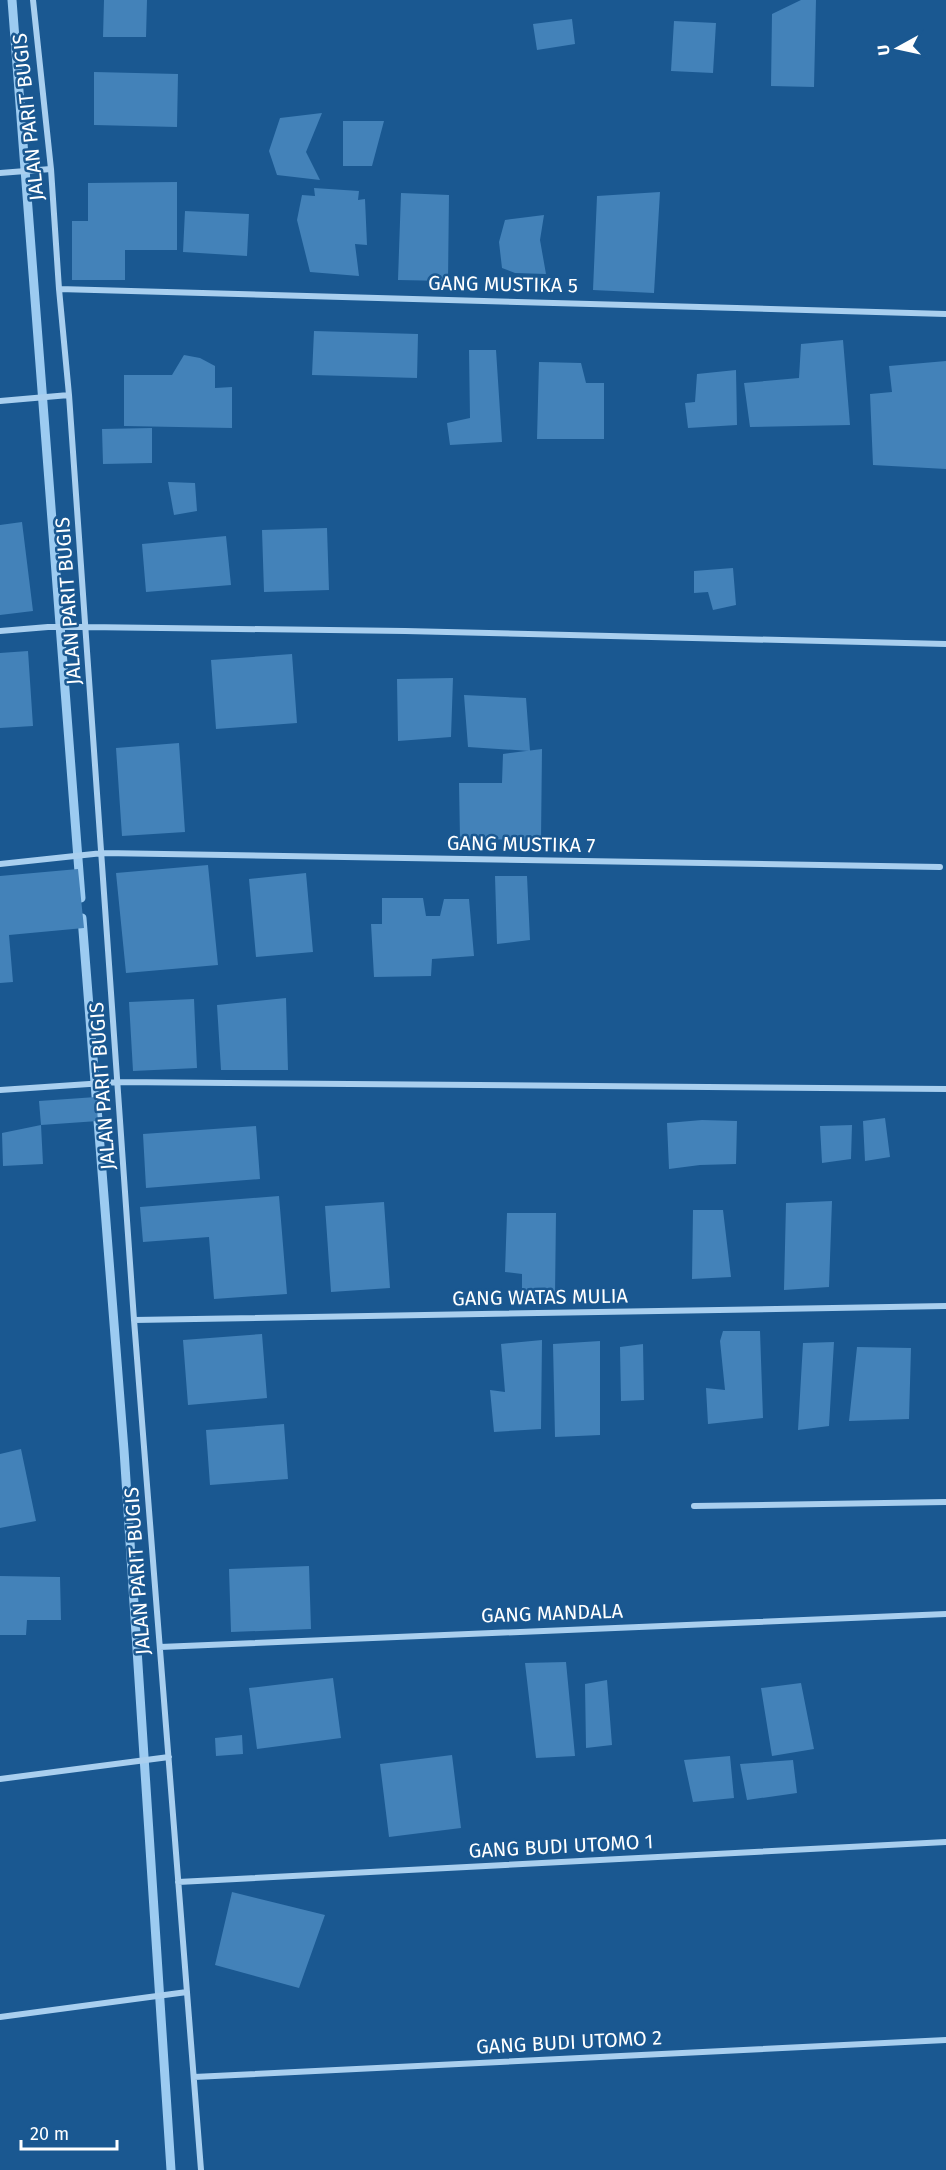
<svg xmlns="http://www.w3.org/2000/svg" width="946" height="2170" viewBox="0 0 946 2170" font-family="'Fira Sans',sans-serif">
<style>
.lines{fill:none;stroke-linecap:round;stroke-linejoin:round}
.stream{stroke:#9ccbf1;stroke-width:9}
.building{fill:#4382b9}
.minor{stroke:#a9cfef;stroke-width:6}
.labels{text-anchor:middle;stroke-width:5;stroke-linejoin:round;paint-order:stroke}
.street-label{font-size:20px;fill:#fff;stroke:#1a5891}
</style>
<rect width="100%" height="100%" fill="#1a5891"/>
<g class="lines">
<!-- stream -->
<path class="stream" d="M12,0l69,898
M82,918l42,532 47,720"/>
</g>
<!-- building -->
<path class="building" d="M104,0h43l-1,37h-43z
M801,0h15l-2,87 -43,-1 1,-72z
M572,19l3,25 -38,6 -4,-26z
M674,21l42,2 -3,50 -42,-2z
M94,72l84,2 -1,53 -83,-2z
M322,113l-16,39 14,28 -43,-5 -8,-24 11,-33z
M343,121h41l-12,45h-29z
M177,182v68h-52v30h-53v-59h16v-38z
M314,188l45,3 -1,9 7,-1 2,46 -12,-1 4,32 -49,-4 -13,-52 5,-25 13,1z
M660,192l-6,101 -61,-3 4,-94z
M401,193l48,2 -1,86 -50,-1z
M185,211l64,3 -2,42 -64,-4z
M544,215l-4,25 6,34 -31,-1 -13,-5 -3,-26 6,-22z
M314,331l104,3 -1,44 -105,-3z
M843,340l7,85 -100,2 -6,-44 55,-5 2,-34z
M469,350h27l6,92 -52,3 -3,-22 23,-5z
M184,355l16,3 15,8v22l17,-1v41l-108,-2v-51h48z
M946,361v108l-73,-4 -3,-71 22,-2 -3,-26z
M539,362l42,1 5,20h18v56h-67z
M736,370l1,55 -49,3 -3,-25 10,-1 2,-28z
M152,428v35l-49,1 -1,-35z
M168,482l27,1 2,28 -23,4z
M22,522l11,89 -33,4v-90z
M327,528l2,62 -65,2 -2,-62z
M226,536l5,49 -85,7 -4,-48z
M733,568l3,37 -23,5 -5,-18 -14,1v-22z
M28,651l5,75 -33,2v-75z
M292,654l5,69 -81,6 -5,-69z
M453,678l-2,59 -53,4 -1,-62z
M464,695l62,3 4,53 -62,-4z
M179,743l6,89 -63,4 -6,-88z
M542,749l-1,91 -81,-1 -1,-56h43l1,-29z
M208,865l10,100 -92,8 -10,-100z
M78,869l6,59 -75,7 4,47 -13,1v-107z
M306,873l7,79 -57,5 -7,-78z
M495,876h32l3,64 -33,4z
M382,898h41l3,18h14l4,-17h25l5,57 -42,3 -1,17 -57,1 -3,-53h11z
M286,998l2,72h-67l-4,-65z
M194,999l3,69 -64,3 -4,-69z
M96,1097l2,24 -57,4 2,39 -40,2 -1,-33 39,-8 -2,-24z
M885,1118l5,39 -25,4 -2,-40z
M702,1120l35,1 -1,43 -36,1 -31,4 -2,-46z
M852,1125l-1,34 -29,4 -2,-37z
M256,1126l4,53 -114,9 -3,-54z
M279,1196l8,98 -73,5 -5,-62 -66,5 -3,-35z
M832,1201l-3,86 -45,3 2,-87z
M384,1202l6,86 -59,4 -6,-86z
M693,1210h30l8,67 -39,2z
M507,1213h49l-1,83 -33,-1v-21l-17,-2z
M723,1331h37l3,87 -55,6 -2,-36 19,2 -5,-49z
M262,1334l5,64 -79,7 -5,-65z
M542,1340l-1,89 -47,3 -4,-42 15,2 -4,-48z
M600,1341v94l-45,2 -2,-93z
M834,1342l-5,84 -31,4 5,-87z
M643,1344l1,56 -23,1 -1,-54z
M857,1347l54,1 -2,71 -60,2z
M284,1424l4,55 -78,6 -4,-55z
M21,1449l15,72 -36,7v-74z
M309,1566l2,63 -80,3 -2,-63z
M0,1576l60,1 1,43h-34l-1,15h-26z
M566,1662l9,94 -39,2 -11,-95z
M333,1678l8,60 -84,11 -8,-61z
M607,1680l5,65 -26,3 -1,-64z
M801,1683l13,66 -42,7 -11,-68z
M242,1735l1,19 -27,2 -1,-18z
M452,1755l9,73 -72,9 -9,-73z
M730,1756l4,42 -41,4 -9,-42z
M793,1760l4,33 -50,7 -7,-36z
M232,1892l93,23 -26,73 -84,-23z"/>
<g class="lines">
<!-- minor -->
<path class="minor" d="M33,0l18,169 8,120 10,106 65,925 67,850
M0,173l51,-4
M59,289l887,25
M0,401l69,-6
M0,631l48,-4h38l319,4 541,13
M0,864l103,-11 837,14
M0,1090l119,-8 827,7
M134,1320l812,-14
M694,1506l252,-4
M160,1647l786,-33
M0,1779l169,-22
M178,1882l768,-40
M0,2017l187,-25
M194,2077l752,-37"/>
</g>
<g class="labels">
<!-- street labels -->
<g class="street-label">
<text transform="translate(28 117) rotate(-96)" y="7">JALAN PARIT BUGIS</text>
<text transform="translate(503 284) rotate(1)" y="7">GANG MUSTIKA 5</text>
<text transform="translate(68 601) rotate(-94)" y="7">JALAN PARIT BUGIS</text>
<text transform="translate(521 844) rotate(1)" y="7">GANG MUSTIKA 7</text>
<text transform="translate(102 1086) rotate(-94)" y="7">JALAN PARIT BUGIS</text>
<text transform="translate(540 1297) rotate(-1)" y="7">GANG WATAS MULIA</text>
<text transform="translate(137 1571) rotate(-94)" y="7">JALAN PARIT BUGIS</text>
<text transform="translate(552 1613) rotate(-2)" y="7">GANG MANDALA</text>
<text transform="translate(561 1846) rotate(-3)" y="7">GANG BUDI UTOMO 1</text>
<text transform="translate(569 2042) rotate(-3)" y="7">GANG BUDI UTOMO 2</text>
</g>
</g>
<!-- north arrow -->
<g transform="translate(898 48) rotate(262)" stroke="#1a5891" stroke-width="4.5" paint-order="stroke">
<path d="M0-4.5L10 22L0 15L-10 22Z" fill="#ffffff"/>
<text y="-9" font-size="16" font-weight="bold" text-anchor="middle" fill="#ffffff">U</text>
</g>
<!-- scale -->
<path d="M21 2140v9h96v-9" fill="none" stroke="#ffffff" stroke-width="3"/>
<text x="30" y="2140" font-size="18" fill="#ffffff" stroke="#1a5891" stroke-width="4.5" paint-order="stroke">20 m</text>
</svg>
